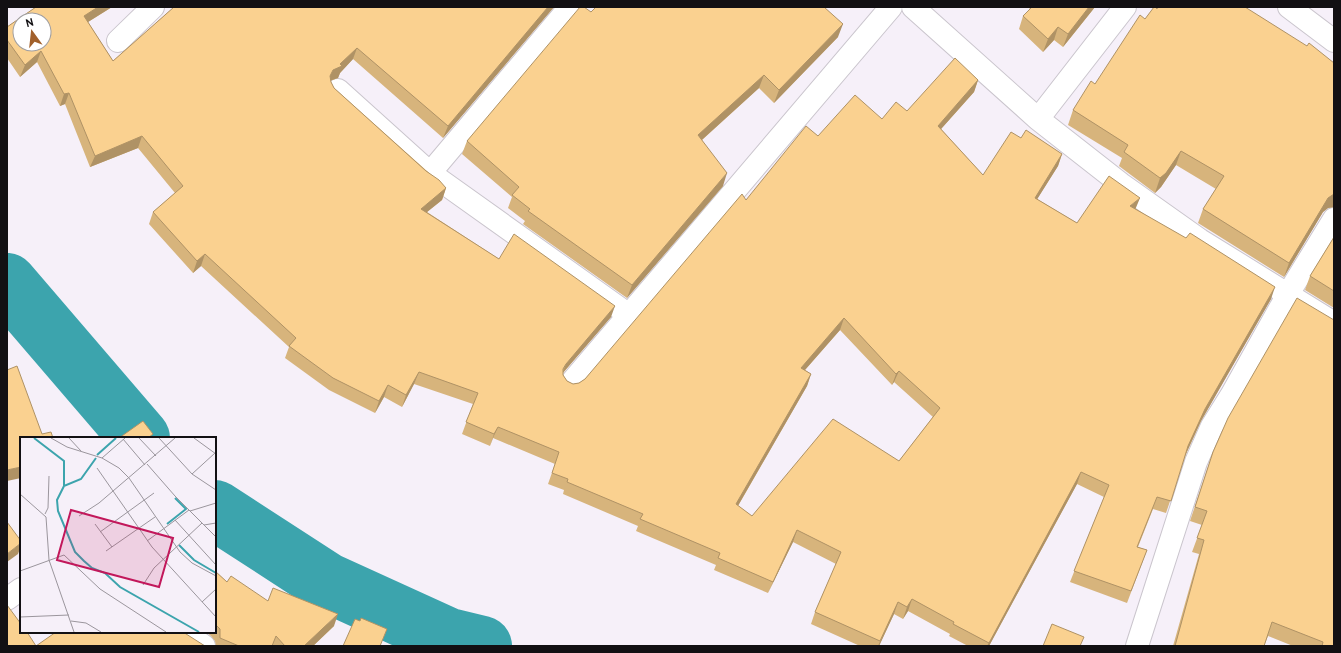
<svg xmlns="http://www.w3.org/2000/svg" width="1341" height="653" viewBox="0 0 1341 653" font-family="Overpass,sans-serif">
<style>
.lines{fill:none;stroke-linecap:round;stroke-linejoin:round}
.river{stroke:#3ca4ad;stroke-width:60}
.minor-casing{stroke:#cac5cd;stroke-width:24}
.major-casing{stroke:#cac5cd;stroke-width:24}
.minor{stroke:#fff;stroke-width:22}
.major{stroke:#fff;stroke-width:22}
.wall{fill:#d7b47c;fill-rule:evenodd}
.shaded-wall{fill:#af9265}
.building{fill:#fad190;stroke:#af9265;fill-rule:evenodd}
.inset-river{fill:none;stroke:#3ca4ad;stroke-width:2}
.inset-road{fill:none;stroke:#9b969d;stroke-width:1}
.view{fill:#c2185b;fill-opacity:0.15;stroke:#c2185b;stroke-width:2}
.inset-edge{fill:none;stroke:#121013;stroke-width:2}
</style>
<rect width="100%" height="100%" fill="#f6f0f9"/>
<g class="lines">
<!-- river -->
<path class="river" d="M7,283l133,155
M215,510l111,72 123,56 33,8"/>
<!-- minor casing -->
<g class="minor-casing">
<path id="minor" d="M913,7l125,112 83,65 79,56 134,83
M118,41l35,-34
M338,90l92,83 199,142
M1038,119l87,-112
M430,173l140,-166
M571,383l320,-376
M7,599l14,-10
M184,632l20,14
M1137,646l59,-184 16,-36 20,-32 56,-100 46,-75"/>
</g>
<!-- major casing -->
<g class="major-casing">
<path id="major" d="M1289,7l45,34"/>
</g>
<!-- minor -->
<use href="#minor" class="minor"/>
<!-- major -->
<use href="#major" class="major"/>
</g>
<!-- wall -->
<path class="wall" d="M36,7h76l-24,15 25,39 61,-54h380l-111,131 -90,-79 -13,14 -2,5 -8,3 1,1 3,6 112,100 -4,12 -15,12 72,47 112,58 -48,56v2l4,6 6,3 6,-1 6,-4 161,-179 72,-64 64,-17 25,-8 71,-31 -4,12 -33,37 42,46 38,-37 41,16 -4,12 -21,33 40,24 59,-14 135,90 -70,122 -15,33 -20,59 -13,-4 -15,38 9,3 -20,53 -57,-21 34,-85 -27,-13 -88,162h-21l-19,-10 1,-2 -42,-23 -5,8 -9,-5 -15,32h-19l-49,-22 4,-12 21,-48 -43,-22 -25,51 -54,-23 2,-5 -80,-34 2,-5 -75,-32 1,-4 -16,-6 7,-20 -62,-26 -3,8 -28,-12 11,-30 -59,-20 -12,23 -18,-10 -9,16 -46,-23 -44,-32 4,-11 -88,-81 -8,7 -44,-49 4,-12 22,-19 -37,-45 -48,19 -25,-63 -5,2 -23,-44 -17,15 -13,-19v-31zM840,330l52,55 2,-3 39,35 -34,44 -147,55 -14,-10 69,-120 4,-12 -6,-4z
M1030,7h65l-32,40 -9,-7 -11,12 -24,-23 4,-13 6,-6z
M1157,9l177,54v144l-6,1 -5,4 -39,65 -86,-54 5,-14 13,-20 -40,-24 -15,22 -6,6 -36,-27 3,-8 -54,-33 5,-15 22,-26 50,-65z
M591,12l247,25 -64,66 -15,-15 -57,52 21,46 -96,112 -104,-74 2,-3 -17,-13 4,-11 -50,-43 5,-13z
M1334,237v71l-29,-18 5,-14z
M1213,452l121,194h-41l-25,-10 -4,10h-91l26,-92 -7,-2 10,-27 -12,-4z
M215,571l12,11 41,19 66,25 -21,20h-97l-1,-5 -4,-5 -5,-4h9z"/>
<!-- shaded-wall -->
<path class="shaded-wall" d="M98,7h14l-32,20 4,-11z
M548,7h6l-111,131 5,-12z
M1089,7h6l-32,40 5,-13z
M843,24l-5,13 -64,66 5,-13z
M1058,27l-4,13 -11,12 5,-13z
M357,48l-4,11 -13,14 -2,5 -9,3 1,-5 3,-6 7,-6z
M41,51l-4,11 -17,15 5,-12z
M764,75l-5,13 -65,59 4,-12z
M978,80l-4,12 -41,46 5,-12z
M69,93l-4,11 -5,2 4,-12z
M142,136l-4,12 -48,19 5,-11z
M1181,151l-5,14 -15,22 -6,6 5,-15z
M1062,154l-4,12 -27,43 4,-11z
M727,173l-4,13 -96,112 5,-13z
M446,188l-4,12 -25,20 4,-11z
M1333,194h1v13l-6,1 -5,4 -39,65 5,-14 39,-65z
M1140,198l-5,12 -5,-4z
M205,254l-4,12 -8,7 4,-12z
M1275,287l-4,12 -70,122 -17,37 4,-12 17,-37z
M615,306l-4,11 -50,58 -2,6 7,-17z
M844,318l-4,12 -43,49 4,-11z
M899,371l-5,11 -2,3 4,-11z
M419,372l-5,12 -12,23 4,-12z
M811,374l-4,12 -75,130 4,-12z
M388,385l-4,12 -9,16 4,-12z
M498,427l-5,11 -3,8 4,-12z
M21,467v11l-14,3v-11z
M1081,472l-4,12 -88,162h-2z
M797,530l-4,12 -25,51 5,-11z
M21,543v3l-3,8 -11,8v-8z
M912,599l-4,12 -5,8 4,-12z
M898,602l-4,12 -15,32h-1z
M338,614l-4,12 -21,20h-9z"/>
<!-- building -->
<path class="building" d="M36,7h62l-14,9 29,45 61,-54h374l-100,119 -91,-78 -17,16 2,2 -9,4 -3,6 1,6 3,6 92,83 13,9 7,8 -25,21 78,50 15,-25 101,72 -49,58 -3,5v6l4,6 6,3 6,-1 6,-4 157,-185 4,6 60,-74 12,10 37,-41 27,24 14,-17 11,9 48,-53 23,22 -40,46 45,49 28,-43 10,6 5,-8 36,24 -27,44 42,25 32,-47 31,22 -10,8 56,32 4,-5 85,54 -70,122 -17,37 -17,55 -14,-4 -20,50 10,3 -16,41 -57,-20 35,-86 -28,-13 -92,171 -36,-19 1,-2 -42,-23 -5,8 -9,-5 -18,39 -65,-29 26,-60 -44,-22 -24,52 -55,-24 2,-5 -80,-34 3,-5 -76,-32 1,-3 -16,-6 7,-21 -61,-25 -4,7 -28,-12 12,-29 -59,-21 -13,23 -18,-10 -9,16 -46,-23 -44,-32 7,-8 -91,-84 -8,7 -44,-49 30,-26 -41,-50 -47,20 -26,-63 -5,1 -23,-43 -16,14 -18,-25v-13zM20,20h24v24h-24zM844,318l52,56 3,-3 41,37 -41,53 -66,-42 -81,97 -16,-12 75,-130 -10,-6z
M580,7h4l7,5 5,-5h228l19,17 -64,66 -15,-15 -66,60 29,38 -95,112 -104,-74 2,-2 -18,-14 7,-8 -52,-46z
M1032,7h57l-21,27 -10,-7 -10,12 -25,-23z
M1154,7h1l2,2 1,-2h87l62,39 2,-3 25,20v131l-6,4 -39,65 -86,-54 21,-33 -43,-25 -15,22 -6,5 -36,-26 4,-7 -55,-35 18,-29 4,3 45,-69 5,4z
M1334,237v54l-24,-15z
M1297,298l37,22v326h-12l1,-4 -51,-20 -8,24h-89l29,-106 -7,-2 10,-27 -12,-4 18,-55 15,-34z
M17,366l25,68 9,-2 2,6h-32v29l-14,3v-100z
M143,421l10,13 -5,4h-29z
M7,522l14,19v2l-14,11z
M215,571l12,11 4,-6 37,25 5,-13 65,26 -34,32h-19l-9,-10 -4,10h-33l-19,-8v-9l-5,-5z
M7,605l14,19v8h6l9,14 20,-14h127l22,14h-198z
M361,618l26,11 -7,17h-37l12,-27 5,2z
M1052,624l32,13 -4,9h-37z"/>
<!-- overview -->
<g transform="translate(20 437)">
<rect width="196" height="196" fill="#f6f0f9"/>
<path class="inset-river" d="M14,1l30,23v25l17,-7 15,-21M77,18l19,-17M44,49l-7,14 1,11 17,41 9,9 8,7 13,5 15,14 79,45M147,87l19,-15 -11,-11M159,108l15,15 22,13"/>
<path class="inset-road" d="M31,1l16,9 35,11 17,10 10,10 51,74 12,11 24,13M49,1l12,13M119,1l17,18M139,1l33,36 24,16M174,1l22,16M103,2l22,26M82,21l23,-20M127,27l28,32 41,41M77,31l55,79 64,70M172,37l23,-21M0,57l26,23 3,43 25,72M170,74l26,-8M25,77l3,-6 1,-32M59,79l20,-13 76,-65M155,83l41,45M75,87l17,23M184,88l12,-2M80,95l54,-39M127,104l42,-31M86,114l49,-34M0,134l44,-16 36,34 66,43M123,148l11,-17 48,-45M182,165l14,-13M0,180l49,-2M51,184l15,2 15,9"/>
<path class="view" d="M51,73l102,28 -14,49 -102,-27z"/>
<rect width="196" height="196" class="inset-edge"/>
</g>
<!-- border -->
<rect width="1341" height="653" fill="none" stroke="#121013" stroke-width="16"/>
<!-- north arrow -->
<g transform="translate(32 32) rotate(345)"><circle r="19" fill="#ffffff" stroke="#a09fa1"/>
<path d="M0-3L7 15L0 10L-7 15Z" fill="#a1602b"/>
<text y="-6" font-size="11" font-weight="bold" text-anchor="middle" fill="#121013">N</text>
</g>
</svg>
